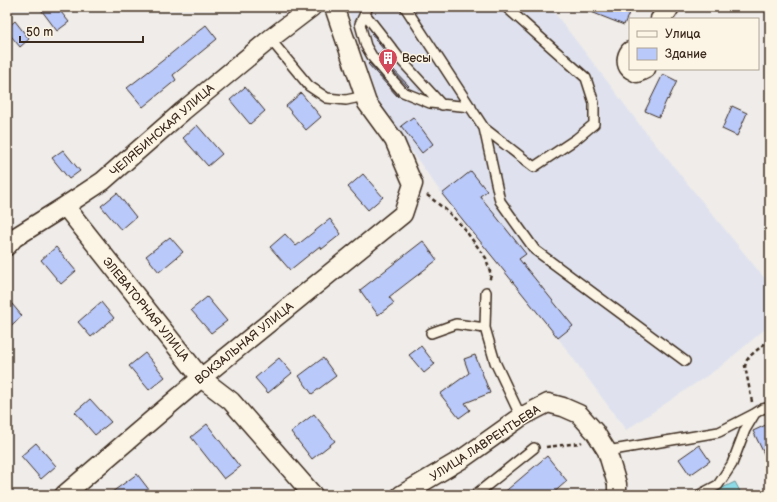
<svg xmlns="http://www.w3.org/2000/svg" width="777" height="502" viewBox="0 0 777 502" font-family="'Balsamiq Sans',sans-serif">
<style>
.built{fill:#dfe2ee}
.water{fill:#8bdbe7;stroke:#6b9497}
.building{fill:#b9c9fa;stroke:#3b2a1e}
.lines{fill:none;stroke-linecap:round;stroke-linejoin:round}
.lane-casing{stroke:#3b2a1e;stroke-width:12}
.street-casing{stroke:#3b2a1e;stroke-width:21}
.path{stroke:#3b2a1e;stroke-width:2.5;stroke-dasharray:4 3;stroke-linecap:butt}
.lane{stroke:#fcf5e5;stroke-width:9}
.street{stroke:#fcf5e5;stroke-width:18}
.labels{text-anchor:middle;stroke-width:3;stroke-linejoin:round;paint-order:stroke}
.poi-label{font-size:12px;fill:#3b2a1e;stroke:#fcf5e5;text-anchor:start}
.street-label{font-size:12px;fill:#3b2a1e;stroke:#fcf5e5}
</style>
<rect width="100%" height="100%" fill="#efece9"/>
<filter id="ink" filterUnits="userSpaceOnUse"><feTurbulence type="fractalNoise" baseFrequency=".025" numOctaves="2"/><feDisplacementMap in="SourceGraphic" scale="8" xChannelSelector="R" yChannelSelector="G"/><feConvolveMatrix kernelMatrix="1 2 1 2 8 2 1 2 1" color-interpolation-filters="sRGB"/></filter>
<g filter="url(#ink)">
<!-- built -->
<path class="built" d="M347,7h203l60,78 29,39 131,161v40l-50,42 -94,63 -68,-92 -116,-144 -63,-89z"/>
<!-- water -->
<path class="water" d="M735,482l7,13h-34z"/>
<!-- building -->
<path class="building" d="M39,7h18l12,15 -12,9z
M581,7h33l15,6 -5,12 -43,-17z
M15,21l14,18 -9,8 -13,-16v-3z
M206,25l11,14 -44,36 3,5 -33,27 -16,-19 35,-27z
M372,33l23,29 -5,4 19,20 -1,1 -30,-32 6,-5 -13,-16z
M369,63l29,33v1l-30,-33z
M663,74l14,7 -9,19 -1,-1 -8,18 -14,-6z
M245,87l20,24 -15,13 -20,-24z
M301,93l20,24 -15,13 -20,-24z
M732,106l15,7 -10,23 -15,-7z
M413,117l20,27 -11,9 -21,-27z
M197,125l25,29 -14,12 -25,-28z
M63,150l17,21 -11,8 -17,-21z
M471,171l16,20 -7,5 46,58 -7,5 54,67 -15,12 -116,-144z
M363,174l20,23 -15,13 -20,-23z
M117,193l19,24 -15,13 -20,-24z
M330,219l11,15 -19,15 -2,-3 -30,24 -20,-23 15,-13 11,12z
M170,237l13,15 -24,20 -13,-16z
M423,241l14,19 -48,37 5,6 -16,12 -18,-25z
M56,247l20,24 -15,13 -20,-24z
M207,297l20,24 -16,12 -20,-23z
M7,298l15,18 -15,13z
M101,302l13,16 -23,19 -13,-15z
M421,346l14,18 -11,9 -15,-18z
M145,353l20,24 -16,13 -20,-24z
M475,355l15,38 -25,10 5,7 -11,8 -19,-24 29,-21 -5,-14z
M279,358l13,15 -24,20 -13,-15z
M323,358l13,18 -24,18 -13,-18z
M90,399l21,23 -16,13 -20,-23z
M314,414l21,27 -23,18 -21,-27z
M770,423v43l-17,-35z
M207,424l33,43 -16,12 -33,-42z
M36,443l20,23 -15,13 -20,-23z
M699,445l11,16 -20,14 -11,-16z
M547,456l20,25 -16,14h-50z
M137,474l16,21h-45z"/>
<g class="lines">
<!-- lane casing -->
<g class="lane-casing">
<path id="lane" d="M368,7l-8,17 6,22 7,12 30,34 27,11 41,4
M405,7l79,121 16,73 35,49 150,111
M365,14l35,45 42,46
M270,39l39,47 18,12 19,2 19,-4
M484,128l50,39 42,-28 18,-15v-21l-8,-25 -80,-71
M486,292l-1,36 10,34 26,55
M431,333l25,-9 29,4
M607,451l112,-19 35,-18 8,-5 8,-2
M475,495l59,-47
M699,495l19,-10 14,-21 13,-34 9,-15"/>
</g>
<!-- street casing -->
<g class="street-casing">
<path id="street" d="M660,19l7,-7 3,-5
M630,51c-4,5 -5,13 0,18
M630,69l7,4 5,-2 4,-2
M65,206l136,172 30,23 82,94
M7,246l7,-8 51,-32 38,-25 80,-70 87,-72 42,-32
M64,495l137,-117 202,-164 10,-30 -19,-44 -27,-37 -33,-96
M401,495l61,-36 59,-42 27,-14 15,4 16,7 16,18 12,19 10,33v11"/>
</g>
<!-- path -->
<path class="path" d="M427,195l19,15 16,16 24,32 5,17 -2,7
M752,402l-7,-36 2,-6 3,-4 20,-17
M546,447l34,-4 2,-1"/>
<!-- lane -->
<use href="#lane" class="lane"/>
<!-- street -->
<use href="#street" class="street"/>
</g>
</g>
<!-- icons -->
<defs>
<g id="building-pin" transform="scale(1)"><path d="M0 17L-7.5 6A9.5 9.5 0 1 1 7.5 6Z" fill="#d1495b" stroke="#fcf5e5"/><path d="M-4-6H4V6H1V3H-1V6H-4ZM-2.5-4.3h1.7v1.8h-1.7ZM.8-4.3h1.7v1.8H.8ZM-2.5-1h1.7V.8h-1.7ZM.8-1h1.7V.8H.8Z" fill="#fff"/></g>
</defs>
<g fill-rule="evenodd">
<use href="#building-pin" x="388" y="58"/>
</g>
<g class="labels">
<!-- poi labels -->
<g class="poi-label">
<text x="402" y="62">Весы</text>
</g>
<!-- street labels -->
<g class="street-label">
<text transform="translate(162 130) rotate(-41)" y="4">ЧЕЛЯБИНСКАЯ УЛИЦА</text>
<text transform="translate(146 309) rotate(51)" y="4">ЭЛЕВАТОРНАЯ УЛИЦА</text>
<text transform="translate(244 343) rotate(-39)" y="4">ВОКЗАЛЬНАЯ УЛИЦА</text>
<text transform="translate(485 443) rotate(-33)" y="4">УЛИЦА ЛАВРЕНТЬЕВА</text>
</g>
</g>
<!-- margin -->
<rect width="777" height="502" fill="none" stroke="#fcf5e5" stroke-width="24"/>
<rect x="12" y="12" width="753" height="478" fill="none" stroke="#3b2a1e" stroke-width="1.5" filter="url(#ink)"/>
<!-- legend -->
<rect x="629" y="18" width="130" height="52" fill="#fcf5e5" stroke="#afa495"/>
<rect x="637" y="31" width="20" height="6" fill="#fcf5e5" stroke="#afa495"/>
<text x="665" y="38" font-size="12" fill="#3b2a1e">Улица</text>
<rect x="637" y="48" width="20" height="12" fill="#b9c9fa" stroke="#afa495"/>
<text x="665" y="58" font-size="12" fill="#3b2a1e">Здание</text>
<!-- scale -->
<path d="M20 36v6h123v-6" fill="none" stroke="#3b2a1e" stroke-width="2"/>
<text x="26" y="36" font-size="12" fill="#3b2a1e" stroke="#fcf5e5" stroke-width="3" paint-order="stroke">50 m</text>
</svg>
